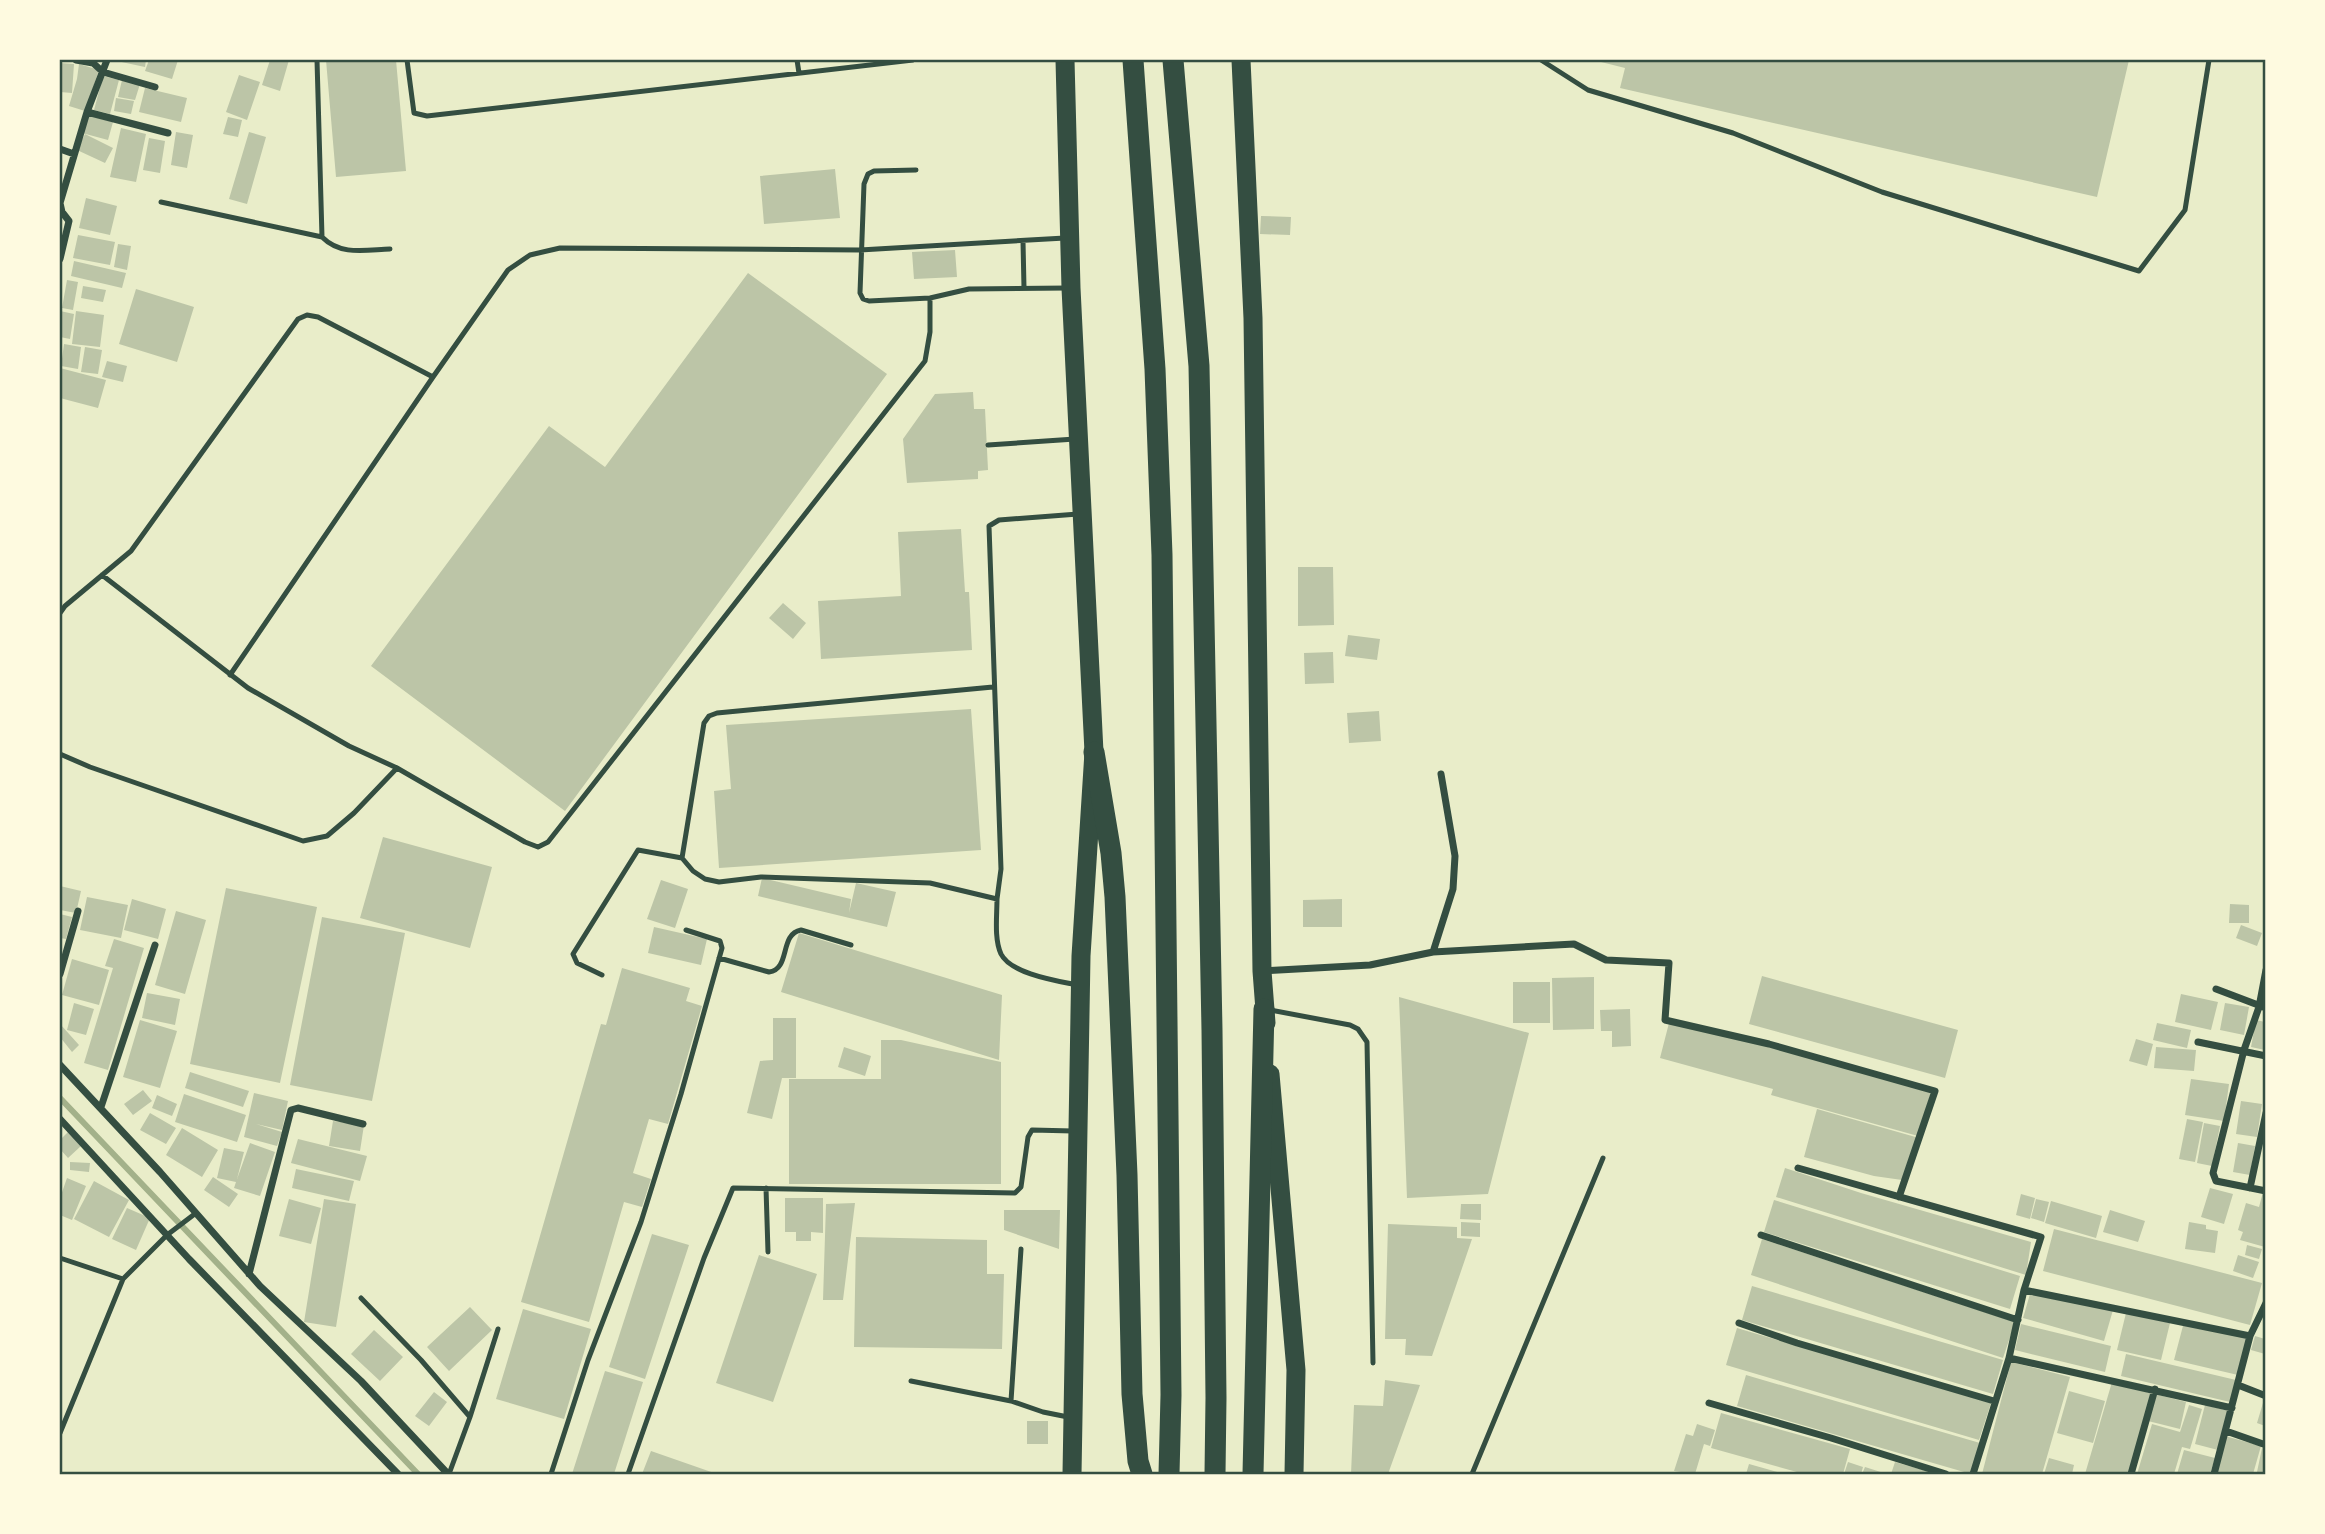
<svg xmlns="http://www.w3.org/2000/svg" width="2325" height="1534" viewBox="0 0 2325 1534" font-family="'Space Grotesk',sans-serif">
<style>
.lines{fill:none;stroke-linecap:round;stroke-linejoin:round}
.stream{stroke:#a3b18a;stroke-width:6}
.building{fill:#bcc5a7}
.service{stroke:#344e41;stroke-width:5}
.minor{stroke:#344e41;stroke-width:7}
.trunk{stroke:#344e41;stroke-width:19}
.motorway{stroke:#344e41;stroke-width:21}
.neatline{fill:none;stroke:#344e41;stroke-width:2.5}
</style>
<rect width="100%" height="100%" fill="#e9edc9"/>
<g class="lines">
<!-- stream -->
<path class="stream" d="M60,1098l358,376"/>
</g>
<!-- building -->
<path class="building" d="M112,60h34l-1,7z
M149,60h29l-6,19 -27,-8z
M270,60h19l-9,31 -18,-6z
M326,60h70l10,111 -70,6z
M1593,60h536l-32,137 -477,-109 5,-20z
M60,63l14,1 -2,29 -12,-1z
M79,64l20,6 -14,41 -16,-5 8,-27z
M239,75l21,7 -13,38 -21,-8z
M103,76l16,4 -9,34 -16,-4z
M122,80l18,4 -5,16 -17,-3z
M145,88l42,10 -6,24 -42,-10z
M116,98l18,3 -3,13 -17,-3z
M87,115l26,7 -5,18 -26,-7z
M228,117l14,3 -4,17 -15,-3z
M121,128l25,6 -10,48 -26,-5z
M176,132l17,3 -6,33 -16,-3z
M249,132l17,5 -19,67 -18,-5z
M85,134l28,14 -8,15 -28,-13z
M149,138l16,3 -5,32 -17,-3z
M835,169l5,49 -76,6 -4,-48z
M86,198l31,8 -7,29 -31,-7z
M1261,216l30,1 -1,18 -30,-1z
M78,235l37,7 -5,23 -37,-7z
M118,244l13,2 -4,24 -13,-3z
M955,250l2,27 -43,2 -2,-27z
M74,261l52,12 -4,15 -51,-12z
M748,273l139,101 -322,437 -194,-145 178,-240 56,41z
M67,280l11,2 -5,28 -11,-2z
M83,286l23,4 -3,12 -22,-4z
M136,289l58,18 -17,55 -58,-18z
M60,311l14,3 -4,25 -10,-2z
M76,311l28,4 -4,32 -28,-3z
M64,344l17,3 -3,22 -17,-3z
M85,347l17,3 -4,24 -17,-2z
M107,361l20,5 -4,16 -21,-5z
M60,368l46,12 -8,28 -38,-10z
M973,392l1,17h11l3,61 -10,1v8l-71,4 -4,-44 32,-45z
M961,529l4,63h4l3,58 -151,9 -3,-58 83,-5 -3,-64z
M1298,567h35l1,58 -36,1z
M783,603l23,20 -13,16 -24,-21z
M1348,635l32,4 -3,21 -32,-4z
M1333,652l1,31 -29,1 -1,-31z
M971,709l10,141 -262,18 -5,-77 17,-2 -5,-64z
M1379,711l2,30 -32,2 -2,-30z
M383,837l109,30 -22,81 -110,-30z
M762,878l89,21 -2,14 7,-30 40,9 -9,35 -129,-31z
M661,880l27,9 -13,39 -28,-9z
M60,886l21,5 -5,22 -16,-3z
M226,888l91,19 -37,176 -90,-19z
M87,897l41,8 -7,33 -41,-8z
M132,899l34,10 -8,30 -34,-9z
M1342,899v28h-39v-27z
M2230,904l19,1v18h-20z
M176,911l30,9 -21,74 -30,-9z
M60,914l12,3 -6,22 -6,-1z
M322,917l83,16 -33,168 -82,-16z
M2241,925l21,8 -5,13 -21,-8z
M654,927l53,12 -6,26 -53,-12z
M799,933l203,62 -3,65 -218,-68z
M114,939l30,9 -36,122 -24,-7 29,-95 -8,-2z
M72,959l37,11 -10,35 -37,-10z
M622,968l68,20 -4,13 16,5 -34,118 -19,-5 -16,54 18,6 -9,28 -18,-5 -35,120 -68,-20 80,-278 5,1z
M1762,976l196,54 -13,48 -196,-54z
M1594,977v52l-41,1 -1,-52z
M1513,982h37v41h-37z
M147,993l33,6 -5,26 -33,-7z
M2181,994l37,8 -7,28 -36,-8z
M1399,997l130,36 -41,161 -81,4z
M74,1003l20,6 -8,26 -19,-5z
M2225,1003l24,4 -5,28 -24,-5z
M1630,1009l1,37 -19,1v-16h-11l-1,-21z
M773,1018h23v60h-14l-10,41 -25,-6 13,-52 13,-1z
M140,1020l37,11 -17,57 -37,-11z
M2256,1020l9,2v28l-14,-3z
M1669,1023l138,32 124,37 -13,44 -147,-41 2,-6 -113,-31z
M2157,1023l34,7 -4,18 -34,-8z
M61,1025l18,20 -7,7 -12,-15z
M2136,1039l17,5 -6,22 -18,-5z
M881,1040h20l100,22v122h-212v-105h92z
M844,1047l27,9 -6,20 -27,-9z
M2156,1047l40,3 -2,21 -40,-3z
M190,1072l59,19 -6,16 -58,-19z
M2191,1079l38,5 -5,37 -39,-6z
M143,1090l9,11 -19,14 -9,-11z
M254,1093l34,8 -6,29 -26,-6 26,8 -5,14 -33,-9z
M184,1094l62,21 -9,27 -62,-20z
M157,1095l20,9 -5,12 -20,-8z
M2241,1101l21,3 -5,33 -21,-3z
M1817,1109l102,29 -17,42 -28,-4 -70,-19z
M150,1113l26,15 -10,16 -26,-14z
M2187,1119l16,3 -8,40 -16,-3z
M333,1121l31,4 -4,26 -31,-5z
M2204,1123l16,3 -8,40 -15,-3z
M182,1128l36,22 -16,27 -36,-22z
M68,1132l13,14 -13,12 -8,-9v-9z
M298,1139l69,17 -7,25 -69,-18z
M250,1143l25,9 -15,44 -26,-8 2,-6 -19,-4 7,-30 20,4 -7,27z
M2238,1143l17,3 -5,29 -17,-3z
M70,1162l20,1 -1,9 -19,-2z
M1785,1168l76,25 170,49 -5,33 -250,-78z
M296,1169l58,12 -5,20 -57,-13z
M213,1177l25,17 -9,13 -25,-17z
M67,1178l19,8 -14,34 -12,-5v-17z
M94,1181l35,19 -20,37 -35,-18z
M2210,1188l23,6 -9,30 -23,-7z
M2263,1192l2,1v54l-25,-7 3,-8 -5,-2 8,-27 13,4z
M2021,1194l14,4 -5,21 -14,-4z
M785,1198h38v35l-12,-1v9h-15v-9h-11z
M289,1199l32,9 -10,36 -32,-8z
M324,1199l32,5 -20,123 -32,-5z
M2036,1199l13,3 -5,20 -13,-4z
M1774,1200l246,76 -10,33 -246,-77z
M2051,1201l51,15 -6,22 -51,-15z
M855,1203l-12,97h-20l3,-96z
M1461,1204h20v16l-21,-1z
M127,1208l23,10 -14,32 -24,-11z
M1004,1210h56l-1,39 -55,-19z
M2110,1210l35,11 -7,21 -35,-10z
M1461,1222l19,1v14l-19,-1z
M2189,1222l17,3v4l12,2 -3,22 -30,-4z
M1388,1224l69,3v11l15,1 -40,117 -27,-1 1,-16h-21z
M2054,1229l208,54 -12,42 -207,-54z
M652,1234l37,11 -44,134 -36,-12z
M856,1237l131,3v34h17l-2,75 -148,-2z
M1762,1239l253,83 -12,36 -252,-83z
M2247,1245l15,4 -3,10 -14,-4z
M759,1255l58,19 -44,128 -57,-19z
M2238,1255l21,7 -6,16 -20,-7z
M1752,1286l251,74 -10,34 -251,-74z
M2030,1294l83,16 -9,31 -81,-23z
M470,1307l22,23 -43,41 -22,-24z
M523,1309l68,20 -27,90 -68,-20z
M2126,1313l44,10 -9,37 -44,-10z
M2184,1322l65,16 -11,37 -64,-15z
M2021,1324l90,22 -6,26 -90,-22z
M1737,1328l254,75 -12,37 -253,-75z
M374,1330l29,27 -23,24 -29,-27z
M2255,1336l10,3v15l-14,-4z
M2126,1354l110,26 -6,22 -109,-26z
M2011,1362l59,15 -28,97h-60z
M605,1371l38,11 -29,92h-42z
M1746,1375l234,68 -9,31 -234,-68z
M1385,1380l35,5 -32,89h-37l3,-69 29,1z
M2112,1382l41,12 -23,80h-45z
M2069,1391l36,10 -12,42 -36,-10z
M434,1392l13,10 -18,24 -14,-10z
M2155,1394l31,8 -6,27 -32,-8z
M2265,1396v30l-8,-3z
M2189,1405l13,4 -12,40 -8,-2 -8,27h-37l15,-50 28,8z
M2205,1405l24,6 -11,39 -23,-6z
M1721,1413l129,36 -7,25h-39l-93,-26z
M1027,1421h21v23h-21z
M1697,1424l18,6 -5,16 -6,-2 -9,30 -21,-3 12,-37 7,2z
M2225,1436l36,10 -8,28h-38z
M2262,1448l3,1v25l-8,-2z
M2184,1450l31,8 -5,16h-33z
M651,1451l66,23h-75z
M2049,1458l25,7 -2,9h-28z
M1848,1462l15,5 -2,7h-17z
M1895,1462l42,12h-46z
M1749,1464l35,10h-38z
M1865,1467l22,7h-25z"/>
<g class="lines">
<!-- service -->
<path class="service" d="M317,60l5,177c19,19 43,13 68,12
M407,60l7,53 13,3 486,-56
M797,60l2,13
M1541,60l47,30 145,43 149,59 257,79 46,-61 24,-150
M916,170l-42,1 -6,3 -4,10 -4,109 3,6 6,2 61,-3 39,-9 99,-1
M161,202l161,35
M1023,241l1,47
M988,445l87,-6
M102,575l146,113 101,58 48,22 128,74 13,5 10,-5 377,-481 5,-29v-34
M60,613l5,-7 66,-55 167,-232 9,-4 11,2 115,60
M230,675l203,-298 75,-107 22,-15 30,-7 300,2 205,-12
M60,754l30,13 213,74 24,-5 27,-23 43,-45
M682,858l22,-135 5,-7 8,-3 276,-26
M997,899c0,17 -3,40 4,55 10,20 57,27 76,31
M719,958l50,14c22,-3 10,-38 32,-42l50,15
M602,975l-25,-12 -4,-9 65,-104 44,8 11,13 12,8 14,3 42,-5 169,6 67,16 4,-30 -12,-343 10,-6 79,-6
M1270,1010l80,15 8,4 9,13 6,321
M766,1188l2,64
M60,1258l63,21
M361,1298l60,62 49,57 -21,57
M911,1381l100,20 32,11 25,5
M1011,1401l10,-152
M470,1417l28,-88
M60,1433l63,-154 44,-44 29,-22
M551,1474l37,-114 53,-138 40,-128 41,-146 -2,-7 -34,-11
M628,1474l76,-216 29,-70 282,5 6,-6 7,-50 4,-7 41,1
M1472,1474l131,-316"/>
<!-- minor -->
<path class="minor" d="M76,60l17,3 10,9 52,15
M87,112l81,21
M60,149l14,5
M60,259l9,-38 -7,-9 -2,-9 27,-91 20,-52
M1433,952l20,-63 2,-33 -14,-82
M2266,970l-7,37 -15,43 -31,123 3,8 50,10
M1263,971l107,-6 63,-13 141,-8 32,16 63,3 -4,57 104,24 166,47 -36,106
M60,974l18,-63
M2216,989l50,19
M2198,1042l68,14
M60,1065l100,107 100,114 101,95 87,93
M101,1107l54,-162
M60,1119l129,140 209,215
M1798,1168l243,69 -17,53 -15,68 -36,116
M2250,1188l16,-75
M1761,1235l257,85
M249,1274l42,-164 7,-2 65,16
M2024,1290l226,46
M1739,1323l58,20 197,58
M2009,1358l223,50
M2238,1385l28,11
M1709,1403l122,35 115,36
M2226,1431l40,14
M2131,1474l24,-85
M2214,1474l36,-138 16,-33"/>
<!-- trunk -->
<path class="trunk" d="M1065,60l6,228 23,464 -13,204 -9,518
M1241,60l12,258 9,653 4,52
M1270,1074l26,296 -2,104"/>
<!-- motorway -->
<path class="motorway" d="M1133,60l22,309 7,186 9,840 -2,79
M1173,60l26,306 13,664 4,368 -1,76
M1094,752l17,101 4,44 12,278 5,219 6,67 4,13
M1253,1474l11,-465"/>
</g>
<!-- border -->
<rect width="2325" height="1534" fill="none" stroke="#fefae0" stroke-width="122"/>
<rect x="61" y="61" width="2203" height="1412" class="neatline"/>
</svg>
